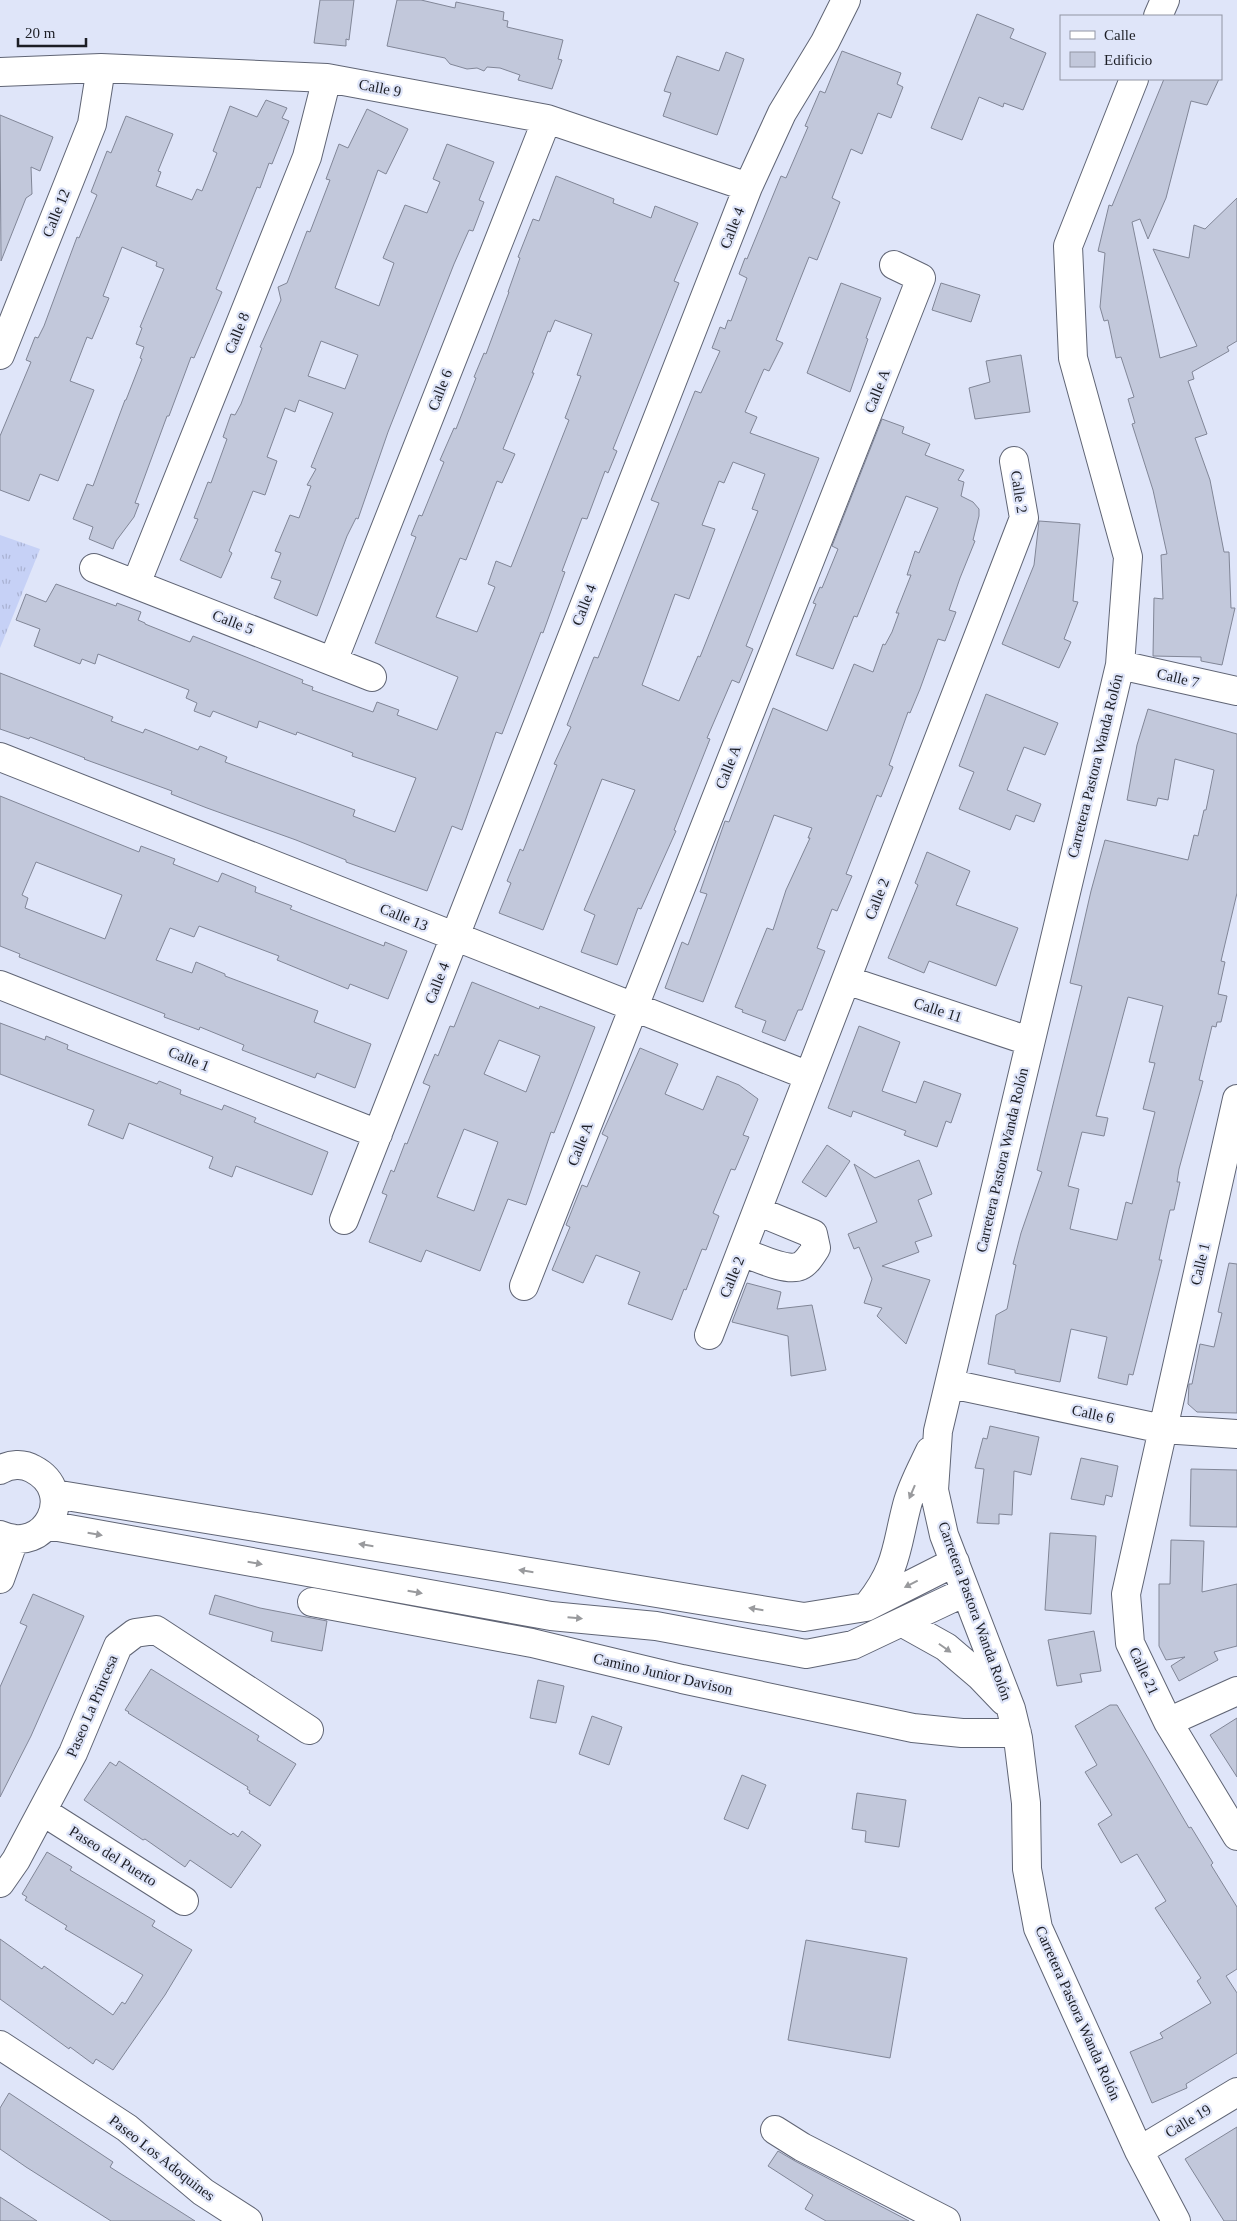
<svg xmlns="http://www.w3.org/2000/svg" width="1237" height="2221" viewBox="0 0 1237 2221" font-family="'Times New Roman',serif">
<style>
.grass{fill:url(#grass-tufts)}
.building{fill:#c2c8db;stroke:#818697;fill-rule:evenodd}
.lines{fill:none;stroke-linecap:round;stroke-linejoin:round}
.minor-casing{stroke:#606575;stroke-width:30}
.minor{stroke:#fff;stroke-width:28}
.oneway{fill:#999a9d}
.labels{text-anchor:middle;stroke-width:4.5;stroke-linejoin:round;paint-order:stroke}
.street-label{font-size:15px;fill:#1c1e25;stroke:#dfe5f9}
</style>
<defs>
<pattern id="grass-tufts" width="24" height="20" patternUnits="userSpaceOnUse" patternTransform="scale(1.25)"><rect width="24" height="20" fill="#c6d1f6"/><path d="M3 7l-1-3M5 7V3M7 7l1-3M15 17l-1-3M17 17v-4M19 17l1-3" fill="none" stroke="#aab3d3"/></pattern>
</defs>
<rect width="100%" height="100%" fill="#dfe5f9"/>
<!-- grass -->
<path class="grass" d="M0,535l40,14 -40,99z"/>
<!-- building -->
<path class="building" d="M320,0h34l-5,40 -3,-1v7l-32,-3z
M397,0h24l34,8 1,-6 48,10 -1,8 5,1 -1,6 56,13 -5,19 4,1 -10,29 -34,-9 2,-5 -20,-7 -13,-1 -3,4 -7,-3 -10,1 -17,-5 -5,-6 -58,-12z
M977,14l37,15 -4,9 36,15 -23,57 -19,-7 -1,4 -24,-10 -17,43 -31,-12z
M842,51l59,22 -4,11 6,3 -12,31 -13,-5 -16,41 -11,-5 -19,49 8,4 -11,28 -12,30 -8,-3 -33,83 7,3 -14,28 -5,-2 -19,43 12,5 -7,16 69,25 -73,188 7,3 -14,34 -7,-3 -25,58 3,1 -36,91 2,1 -35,78 -3,-1 -21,57 -36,-13 14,-37 -11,-5 51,-120 -33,-11 -59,151 -44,-17 12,-30 -4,-2 13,-32 3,2 34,-86 -3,-1 17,-37 -4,-2 27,-68 4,1 61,-155 -8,-3 44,-109 6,2 19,-42 -8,-3 8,-21 5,2 3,-9 3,1 16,-43 -8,-4 6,-16 2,1 34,-83 5,2 22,-51 -3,-1 15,-35 5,2zM733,462l32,12 -13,35 6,2 -58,146 -2,-1 -19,45 -37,-16 33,-91 14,5 26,-70 -13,-4 17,-44 5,2z
M726,52l18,7 -27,76 -54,-19 8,-23 -7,-2 13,-35 42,15z
M1164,79h55l-12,26 -16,-4 -25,97 -18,41 -8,-20 -8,3 28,136 37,-12 -44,-97 36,9 5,-33 11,4 32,-31v143l-10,6 2,4 -37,21 2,7 -6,2 19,53 -12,4 15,42 14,72h5l2,56h4l-13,57 -21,-4v-4l-48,-1 1,-58 9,1 -2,-44 6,-1 -14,-64 -21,-66 3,-1 -7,-24 6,-2 -13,-40 -5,1 -8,-38 -4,1 -4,-14 5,-54 -7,-2 11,-46 3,1z
M266,100l21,8 -5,10 7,3 -17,43 -3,-1 -9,25 -3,-1 -41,102 6,3 -28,66 -3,-1 -22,59h-2l-32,87 4,1 -5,13 -18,24 -3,8 -24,-10 4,-12 -20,-8 14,-35 6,2 32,-86h1l16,-41 -2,-1 4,-11 -8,-3 6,-16 -2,-1 24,-58 -8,-3 1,-4 -35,-15 -19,49 6,2 -17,41 -5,-2 -17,44 24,9 -36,91 -18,-7 -11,27 -29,-11v-54l31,-74 -5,-2 9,-23 3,1 6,-12 33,-89 2,1 18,-43 -6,-3 16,-41 4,2 15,-37 47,18 -15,37 3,1 -5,14 36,14 5,-11 5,2 8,-20 7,-18 -4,-2 17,-45 27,11z
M367,109l41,20 -22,45 -8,-4 -43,118 44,18 15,-43 -11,-5 22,-53 22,8 13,-31 -7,-3 14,-35 47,18 -15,38 5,2 -11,29 -4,-1 -15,34 -66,168 -30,87 -2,-1 -9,18 -30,80 -43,-18 7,-17 -10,-3 10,-25 -6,-2 15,-36 9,3 12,-32 -4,-1 9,-16 -5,-2 22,-54 -34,-13 -4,12 -10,-4 -18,49 10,4 -12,34 -12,-4 -24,60 3,2 -11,25 -41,-18 18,-41 -4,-1 14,-36 3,1 16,-44 -4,-2 8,-23 4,1 6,-11 21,-56 -2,-1 21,-47 -3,-13 9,-4 20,-52 3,1 20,-52 -4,-1 13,-35 9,4zM321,341l37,14 -13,34 -37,-13z
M0,115l53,22 -13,34 -9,-4 1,27 -6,4 -25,63z
M556,176l58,23 -1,4 38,15 4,-12 43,17 -24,58 5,2 -66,166 4,2 -9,22 -3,-2 -18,48 -5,-1 -20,53 3,1 -22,61 -2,-1 -39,102 -6,-2 -34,98 -10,-4 -25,65 -81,-29v-2l-50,-20 -89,-32 -36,-14 1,-3 -88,-32 1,-1 -55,-21 -1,2 -29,-10v-56l113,44 -2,4 32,12 2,-4 53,21 2,-4 27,11 -2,5 130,48 -2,6 42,16 21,-54 -64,-22 1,-3 -56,-21 -1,3 -37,-14 -2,7 -44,-17 -3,6 -16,-6 3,-8 -11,-5 3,-8 -91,-36 -3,10 -13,-5 -2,5 -46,-18 6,-17 -24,-9 10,-26 20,8 10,-18 60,22 1,-3 24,9 -3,8 7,3v1l45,18 3,-6 53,21 57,23 -1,3 11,4 -1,3 61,22 4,-10 22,8 -2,5 40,15 21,-53 -83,-34 41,-106 -5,-2 8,-20 3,1 22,-54 -4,-2 14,-32 2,1 20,-51 -2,-1 10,-24 2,1 23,-62h-1l12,-34 -2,-1 15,-38 6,2zM555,320l37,14 -15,41 4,1 -16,42 4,2 -58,147 -15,-6 -8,23 7,3 -18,45 -41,-15 24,-59 6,2 31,-79 5,2 13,-29 -12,-5 31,-76h-2l16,-42 2,1z
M841,283l40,15 -15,40 2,1 -18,53 -43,-19z
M941,283l39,12 -9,27 -39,-12z
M1021,355l9,57 -55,7 -6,-31 21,-6 -4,-21z
M882,419l22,8 -2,6 28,11 -5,11 39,15 -6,10 6,2 -3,14 12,6 6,7v7l-6,24 2,1 -15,37 -11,32 7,2 -11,29 -7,-2 -18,50 -10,24 -2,-1 -19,53 4,2 -12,30 -4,-2 -31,79 6,2 -15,35 -5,-2 -15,39 8,3 -23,59h-4l-13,31 -23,-9 4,-11 -24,-9 1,-2 -8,-3 32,-79 6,2 13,-40 24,-52h-2l4,-10 -38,-13 -71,187 -38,-14 17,-46 6,3 19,-51 -7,-2 25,-71 4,1 44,-114 54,23 27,-67 19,8 10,-28 2,1 7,-13 7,-19h-3l15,-38h-4l8,-24 4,2 19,-45 -32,-12 -49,121 -3,-1 -21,53 -37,-14 20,-51 -3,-1 7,-16 2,1 16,-39 -6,-3z
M1039,521l41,3 -7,77 5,1 -14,37 7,3 -12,26 -57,-24 32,-79z
M986,694l72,29 -13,32 -21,-8 -17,43 34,14 -7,18 -18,-7 -6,15 -51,-21 15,-37 -15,-6z
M1148,709l89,25v159l-16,68 4,1 -7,32 9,2 -6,26h-4l-1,5 -4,-1 -13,54 4,1 -24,88 -2,13h3l-6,28h-4l-11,50h3l-29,115 -4,-1 -2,11 -29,-7 9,-41 -36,-8 -11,53 -45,-9v-3l-27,-6 8,-49 11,-6 9,-44 -3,-1 8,-31 21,-61 -5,-2 45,-184 -12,-3 21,-92 14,-51 83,20 6,-25 4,1 6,-26h2l8,-40 -39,-11 -7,41 -10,-2 -2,8 -29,-6 10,-55zM1128,997l35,9 -14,56 6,1 -12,46 12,3 -23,92 -6,-2 -9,38 -47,-11 9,-40 -11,-3 14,-54 22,4 4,-18 -12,-2z
M0,796l139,56 2,-6 34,13 -2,5 45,18 4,-9 34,14 -1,5 37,14 -2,3 94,37 1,-4 22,9 -19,48 -38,-15 -2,5 -71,-29 2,-4 -80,-30 -5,11 -24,-9 -14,32 36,13 4,-11 29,12v2l93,35 -4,11 57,22 -16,44 -38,-15 -2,5 -73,-28 2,-5 -44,-18 -1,3 -35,-13 1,-3 -146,-57 1,-3 -20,-8zM36,862l86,33 -17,44 -80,-31 3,-10 -6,-3z
M927,852l43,19 -14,34 62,23 -22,58 -67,-25 -5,12 -36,-15 30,-73 -3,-2z
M472,982l67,27 1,-3 55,21 -41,106 -3,-1 -25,73 -18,-6 -28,72 -54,-21 -5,12 -52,-20 18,-47 -5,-2 9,-23 3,2 11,-29 2,1 23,-58 -7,-3 12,-29 3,2 12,-30 4,1zM499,1040l41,16 -14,36 -42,-18zM464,1129l34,13 -24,69 -37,-14z
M0,1023l45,17 1,-4 22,9 -1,4 90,35 2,-3 22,9 -1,4 42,16 2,-5 32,13 -2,4 74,30 -16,43 -76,-29 -4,11 -23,-9 4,-11 -84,-34 -6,16 -35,-14 6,-15 -94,-36z
M859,1026l41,16 -18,49 34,12 8,-22 37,13 -10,29 -5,-2 -9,26 -33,-12 2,-4 -53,-20 -2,6 -23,-9z
M640,1048l38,16 -13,30 38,16 14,-34 22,9 19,14 -15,36 6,2 -14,33 -4,-1 -18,44 6,3 -13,34 -4,-1 -16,41 -2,-1 -12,31 -44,-16 12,-32 -44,-17 -13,28 -31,-13 18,-43 -4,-2 16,-40 5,2 21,-50 -6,-3z
M827,1145l23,16 -24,36 -24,-15z
M919,1160l13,34 -14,6 14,36 -17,6 4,10 -37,14 48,14 -24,64 -29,-28 5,-8 -18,-5 8,-24 -13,-32 -5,2 -6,-15 29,-12 -23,-58 21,14z
M1229,1263l8,1v149l-40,-1 -9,-8 1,-20h3l8,-40 14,3 8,-34 -4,-1z
M747,1283l34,9 -4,17 35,-4 14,65 -35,6 -3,-40 -56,-14z
M990,1426l49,11 -8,38 -17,-4 -2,44 -13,-1v10l-22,-1 7,-54 -9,-1 8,-30 4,1z
M1081,1458l37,8 -6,31 -6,-2 -2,10 -33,-6z
M1191,1469l46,1v57l-47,-1z
M1050,1533l46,3 -5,78 -46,-4z
M1171,1540l33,1 -2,51 35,-8v62l-23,6 4,8 -39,21 -8,-15 14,-9 -19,3 -7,-14v-62h11z
M33,1594l51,22 -53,120 -31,61v-110l27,-61 -7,-3z
M215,1595l45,13 67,13 -5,30 -51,-10 2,-9 -64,-18z
M1094,1631l7,40 -21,3 2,8 -25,4 -9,-46z
M151,1669l108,67 -2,4 39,24 -26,42 -21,-13 1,-2 -3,-2 1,-2 -120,-74 1,-1 -4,-2z
M538,1680l26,6 -8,37 -26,-5z
M1110,1705h7l72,123 2,-1 22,36 -2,2 26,42v62l-11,7 11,17v60l-51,31 1,4 -35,15 -22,-51 33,-14 -3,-5 51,-30 -14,-22 4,-3 -46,-70 11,-7 -29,-47 -16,9 -23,-39 14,-9 -27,-43 12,-7 -22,-39z
M592,1716l30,11 -13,38 -30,-11z
M1237,1718v59l-27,-42z
M119,1761l112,74 2,-2 5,4 4,-6 19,14 -30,43 -41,-28 -5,7 -40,-28 -2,1 -59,-40 26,-38 6,4z
M742,1775l24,10 -18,44 -24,-10z
M857,1793l49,7 -7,47 -34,-5 1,-11 -14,-2z
M47,1852l25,15 -2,3 85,51 -3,5 40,24 -27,45 -52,75 -17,-11 -3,5 -23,-17 -1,2 -69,-50v-60l42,30 2,-3 69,49 9,-13 3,2 18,-29 -78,-46 2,-3 -42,-26 2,-3 -5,-3z
M806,1940l101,18 -17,100 -102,-18z
M9,2093l104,69 -3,5 85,54h-84l-85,-54 -26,-18v-41z
M1237,2127v94h-13l-39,-62z
M778,2151l17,10 114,60h-83l-21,-12 8,-14 -45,-29z
M0,2197l37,24h-37z"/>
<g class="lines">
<!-- minor casing -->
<g class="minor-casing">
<path id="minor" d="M1158,16l7,-16
M0,72l101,-4 226,10 220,41 201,68
M1134,79l-66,167 5,112 55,199 -8,108 -182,766 -4,59 10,45 67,174 7,29 8,65 1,66 11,59 101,223 37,70
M0,355l92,-231 9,-56
M94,568l278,109
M136,584l171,-427 20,-79
M333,661l214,-542
M1120,665l117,26
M0,757l809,319
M846,980l183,61
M0,985l378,149
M1237,1099l-111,495 4,49 38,79 69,114
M344,1220l404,-1033 34,-74 43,-71 21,-42
M742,1252c14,5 45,20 58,14 7,-3 12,-12 16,-18l-3,-14 -56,-23
M524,1286l397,-1008 -27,-13
M709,1335l315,-817 -10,-57
M951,1384l212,45 74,5
M0,1470c10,-6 23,-7 33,-1 45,23 13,87 -33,66
M54,1494l750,123 62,-10 89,-45
M47,1525l504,91 105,10 150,28 47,-9 112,-53
M0,1579l14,-39
M312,1602l220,41 150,36 231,49 49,5h55
M869,1604c29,-37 27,-57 38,-99 5,-19 15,-37 23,-54
M903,1623l43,24 34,29 24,25
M1168,1722l69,-31
M42,1811l142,90
M0,1883l16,-23 57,-107 45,-107 17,-13 21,-3 153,100
M0,2045l127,83 76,64 45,29
M775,2130l27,17 144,74
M1139,2151l98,-59"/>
</g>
<!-- minor -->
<use href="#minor" class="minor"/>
</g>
<!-- one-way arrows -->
<defs><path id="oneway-solid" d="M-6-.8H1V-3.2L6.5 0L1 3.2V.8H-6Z" transform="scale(1.25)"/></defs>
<g class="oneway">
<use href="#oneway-solid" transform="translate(912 1492) rotate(113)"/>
<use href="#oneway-solid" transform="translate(95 1534) rotate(10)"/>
<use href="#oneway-solid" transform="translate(366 1545) rotate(-171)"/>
<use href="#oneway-solid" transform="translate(255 1563) rotate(10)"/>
<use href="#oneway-solid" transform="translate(526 1571) rotate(-171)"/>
<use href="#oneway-solid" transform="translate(911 1584) rotate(153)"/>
<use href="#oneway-solid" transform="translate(415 1592) rotate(10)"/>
<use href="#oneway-solid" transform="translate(756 1609) rotate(-171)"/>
<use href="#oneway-solid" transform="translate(575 1618) rotate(5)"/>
<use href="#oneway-solid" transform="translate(945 1648) rotate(35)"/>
</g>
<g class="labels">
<!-- street labels -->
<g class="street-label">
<text transform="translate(380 88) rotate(11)" y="5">Calle 9</text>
<text transform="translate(56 213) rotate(-68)" y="5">Calle 12</text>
<text transform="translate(732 228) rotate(-69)" y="5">Calle 4</text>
<text transform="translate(237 333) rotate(-68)" y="5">Calle 8</text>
<text transform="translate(440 390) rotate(-69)" y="5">Calle 6</text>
<text transform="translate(877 391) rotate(-68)" y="5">Calle A</text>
<text transform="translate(1019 492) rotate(81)" y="5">Calle 2</text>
<text transform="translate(584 605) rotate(-69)" y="5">Calle 4</text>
<text transform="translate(233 622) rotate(21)" y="5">Calle 5</text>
<text transform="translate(1178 678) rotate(13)" y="5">Calle 7</text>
<text transform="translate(1095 766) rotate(-76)" y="5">Carretera Pastora Wanda Rolón</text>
<text transform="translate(728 767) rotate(-68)" y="5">Calle A</text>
<text transform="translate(877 899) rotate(-69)" y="5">Calle 2</text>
<text transform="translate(404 917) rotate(22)" y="5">Calle 13</text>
<text transform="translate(437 983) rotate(-69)" y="5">Calle 4</text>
<text transform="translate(938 1010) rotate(18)" y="5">Calle 11</text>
<text transform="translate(189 1059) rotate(22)" y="5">Calle 1</text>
<text transform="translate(580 1144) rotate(-69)" y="5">Calle A</text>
<text transform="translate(1002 1160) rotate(-77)" y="5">Carretera Pastora Wanda Rolón</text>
<text transform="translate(1200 1264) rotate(-77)" y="5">Calle 1</text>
<text transform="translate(732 1277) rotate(-68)" y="5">Calle 2</text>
<text transform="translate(1093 1414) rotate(12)" y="5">Calle 6</text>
<text transform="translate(975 1611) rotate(70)" y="5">Carretera Pastora Wanda Rolón</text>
<text transform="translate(1144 1671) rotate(65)" y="5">Calle 21</text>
<text transform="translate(663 1674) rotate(13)" y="5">Camino Junior Davison</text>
<text transform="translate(92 1706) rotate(-67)" y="5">Paseo La Princesa</text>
<text transform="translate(113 1856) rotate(32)" y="5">Paseo del Puerto</text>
<text transform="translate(1078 2013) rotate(66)" y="5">Carretera Pastora Wanda Rolón</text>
<text transform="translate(1188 2121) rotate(-31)" y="5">Calle 19</text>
<text transform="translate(162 2158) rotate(38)" y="5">Paseo Los Adoquines</text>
</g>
</g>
<!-- legend -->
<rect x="1060" y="15" width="162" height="65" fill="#dfe5f9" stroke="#9195a4"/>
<rect x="1070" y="31" width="25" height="8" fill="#ffffff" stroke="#9195a4"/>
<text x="1104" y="40" font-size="15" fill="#1c1e25">Calle</text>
<rect x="1070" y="52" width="25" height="15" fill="#c2c8db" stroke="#9195a4"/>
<text x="1104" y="65" font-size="15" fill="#1c1e25">Edificio</text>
<!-- scale -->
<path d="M18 38v8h68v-8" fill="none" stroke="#1c1e25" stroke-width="2.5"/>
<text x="25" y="38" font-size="15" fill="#1c1e25" stroke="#dfe5f9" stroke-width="4" paint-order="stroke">20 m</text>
</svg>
